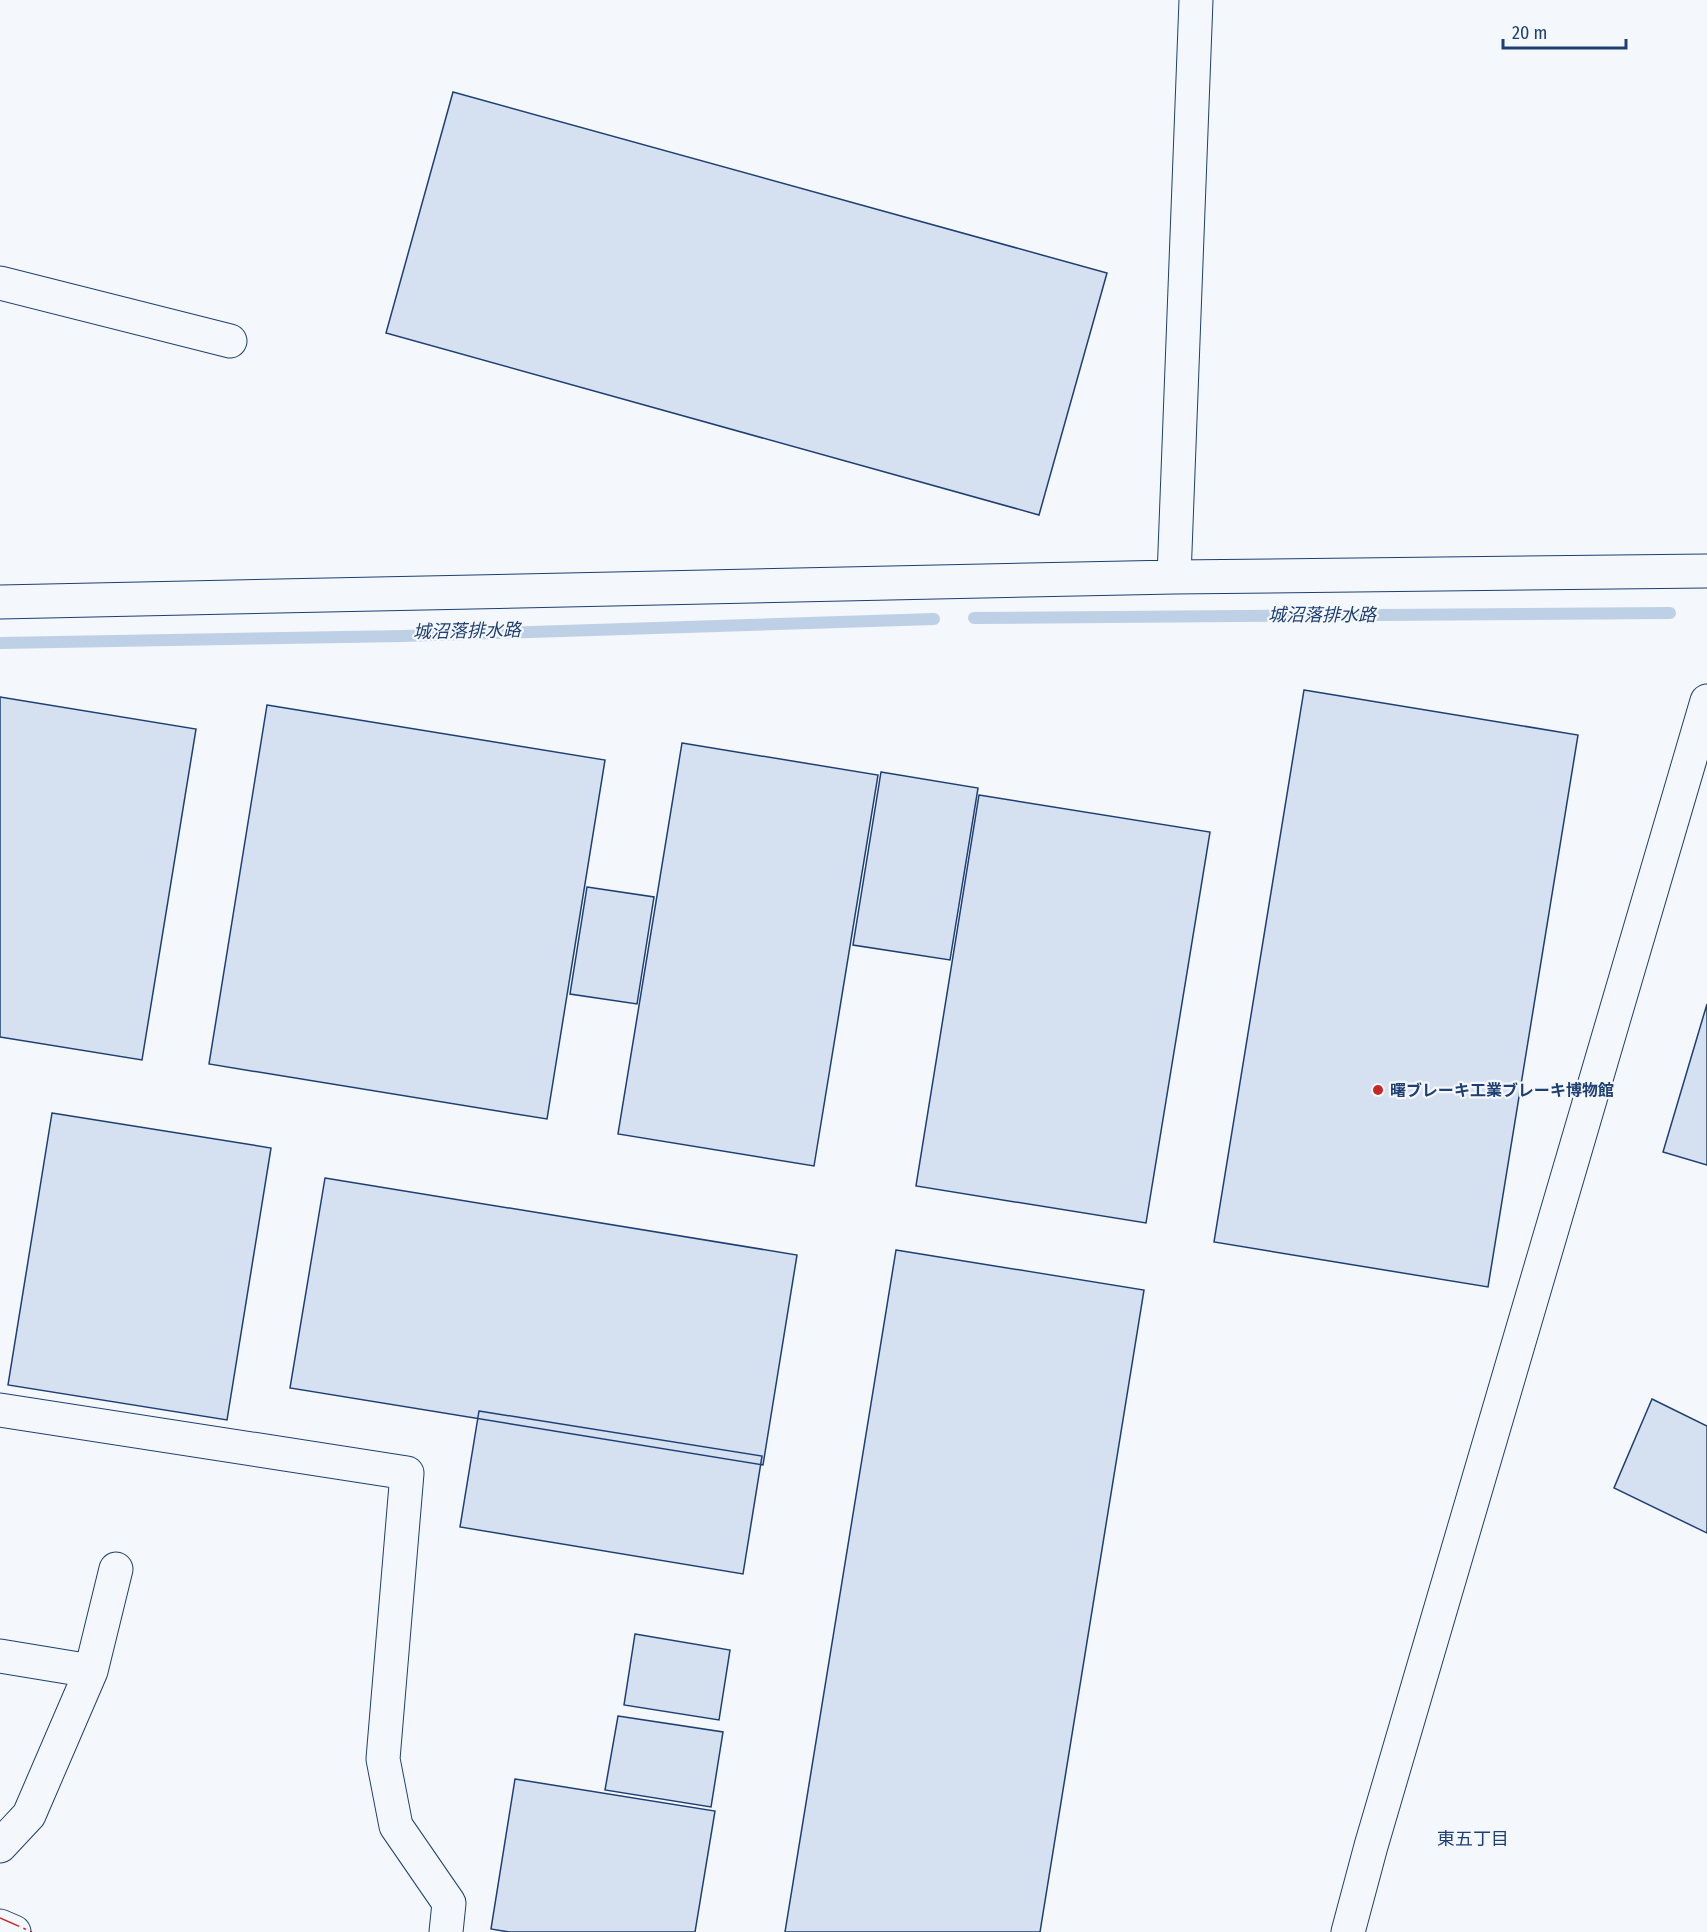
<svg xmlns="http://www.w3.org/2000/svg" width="1707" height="1932" viewBox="0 0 1707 1932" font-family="'Fira Sans Condensed','Noto Sans JP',sans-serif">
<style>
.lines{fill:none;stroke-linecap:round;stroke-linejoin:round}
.stream{stroke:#bed0e5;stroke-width:12}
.building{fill:#d5e0f0;stroke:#1d3f73;stroke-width:1.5}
.street-casing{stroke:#1d3f73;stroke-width:35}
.secondary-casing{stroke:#1d3f73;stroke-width:35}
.street{stroke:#f4f7fb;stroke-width:33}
.secondary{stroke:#f4f7fb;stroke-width:33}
.power{stroke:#c62828;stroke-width:1.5;stroke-dasharray:21 4.5 3 4.5;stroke-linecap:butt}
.poi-dot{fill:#c62828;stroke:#f4f7fb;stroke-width:2}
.labels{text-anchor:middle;stroke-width:4.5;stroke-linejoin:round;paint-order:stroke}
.poi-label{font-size:16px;font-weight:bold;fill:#1d3f73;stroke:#f4f7fb;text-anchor:start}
.water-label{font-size:18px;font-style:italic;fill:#1d3f73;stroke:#f4f7fb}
.neighbourhood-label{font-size:18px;fill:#1d3f73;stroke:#f4f7fb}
</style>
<rect width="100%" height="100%" fill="#f4f7fb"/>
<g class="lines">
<!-- stream -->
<path class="stream" d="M974,618l696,-5
M0,643l403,-7 531,-17"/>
</g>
<!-- building -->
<path class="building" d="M453,92l654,181 -68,242 -653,-182z
M1304,690l274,45 -90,552 -274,-45z
M0,697l196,32 -54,331 -142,-23z
M267,705l338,55 -58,359 -338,-55z
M682,743l196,32 -64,391 -196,-32z
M881,772l97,16 -28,172 -97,-15z
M979,795l231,37 -64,391 -230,-37z
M587,887l67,10 -17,107 -67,-10z
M1707,1004v161l-44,-13z
M52,1113l219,35 -44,272 -219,-35z
M325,1178l472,77 -34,210 -473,-77z
M896,1250l248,40 -104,642h-255z
M1652,1399l55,27v107l-93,-45z
M479,1411l283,45 -19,118 -283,-47z
M635,1634l95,16 -11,70 -95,-15z
M618,1716l105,16 -12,75 -106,-17z
M515,1779l200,32 -20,121h-186l-18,-3z"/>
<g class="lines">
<!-- street casing -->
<g class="street-casing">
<path id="street" d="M0,283l230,58
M1174,577l22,-577
M0,602l1174,-25 533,-6
M0,1410l407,63 -24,286 13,67 53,77 -3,29
M0,1656l91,15 25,-102
M0,1846l29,-31 62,-144
M0,1926l14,6"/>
</g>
<!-- secondary casing -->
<g class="secondary-casing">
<path id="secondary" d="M1348,1932l23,-86 336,-1145"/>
</g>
<!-- street -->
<use href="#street" class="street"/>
<!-- secondary -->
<use href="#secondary" class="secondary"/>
<!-- power -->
<path class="power" d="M0,1918l32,14"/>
</g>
<!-- markers -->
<circle class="poi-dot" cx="1378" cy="1090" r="6"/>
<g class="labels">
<!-- poi labels -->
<g class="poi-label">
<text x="1390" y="1096">曙ブレーキ工業ブレーキ博物館</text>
</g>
<!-- water labels -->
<g class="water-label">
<text x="1322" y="621">城沼落排水路</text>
<text transform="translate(467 631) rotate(-1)" y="6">城沼落排水路</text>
</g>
<!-- neighbourhood labels -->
<g class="neighbourhood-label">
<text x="1473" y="1845">東五丁目</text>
</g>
</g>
<!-- scale -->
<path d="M1503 39v9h123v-9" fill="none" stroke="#1d3f73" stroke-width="3"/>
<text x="1512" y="39" font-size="18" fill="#1d3f73" stroke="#f4f7fb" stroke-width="4.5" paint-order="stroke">20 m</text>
</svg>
